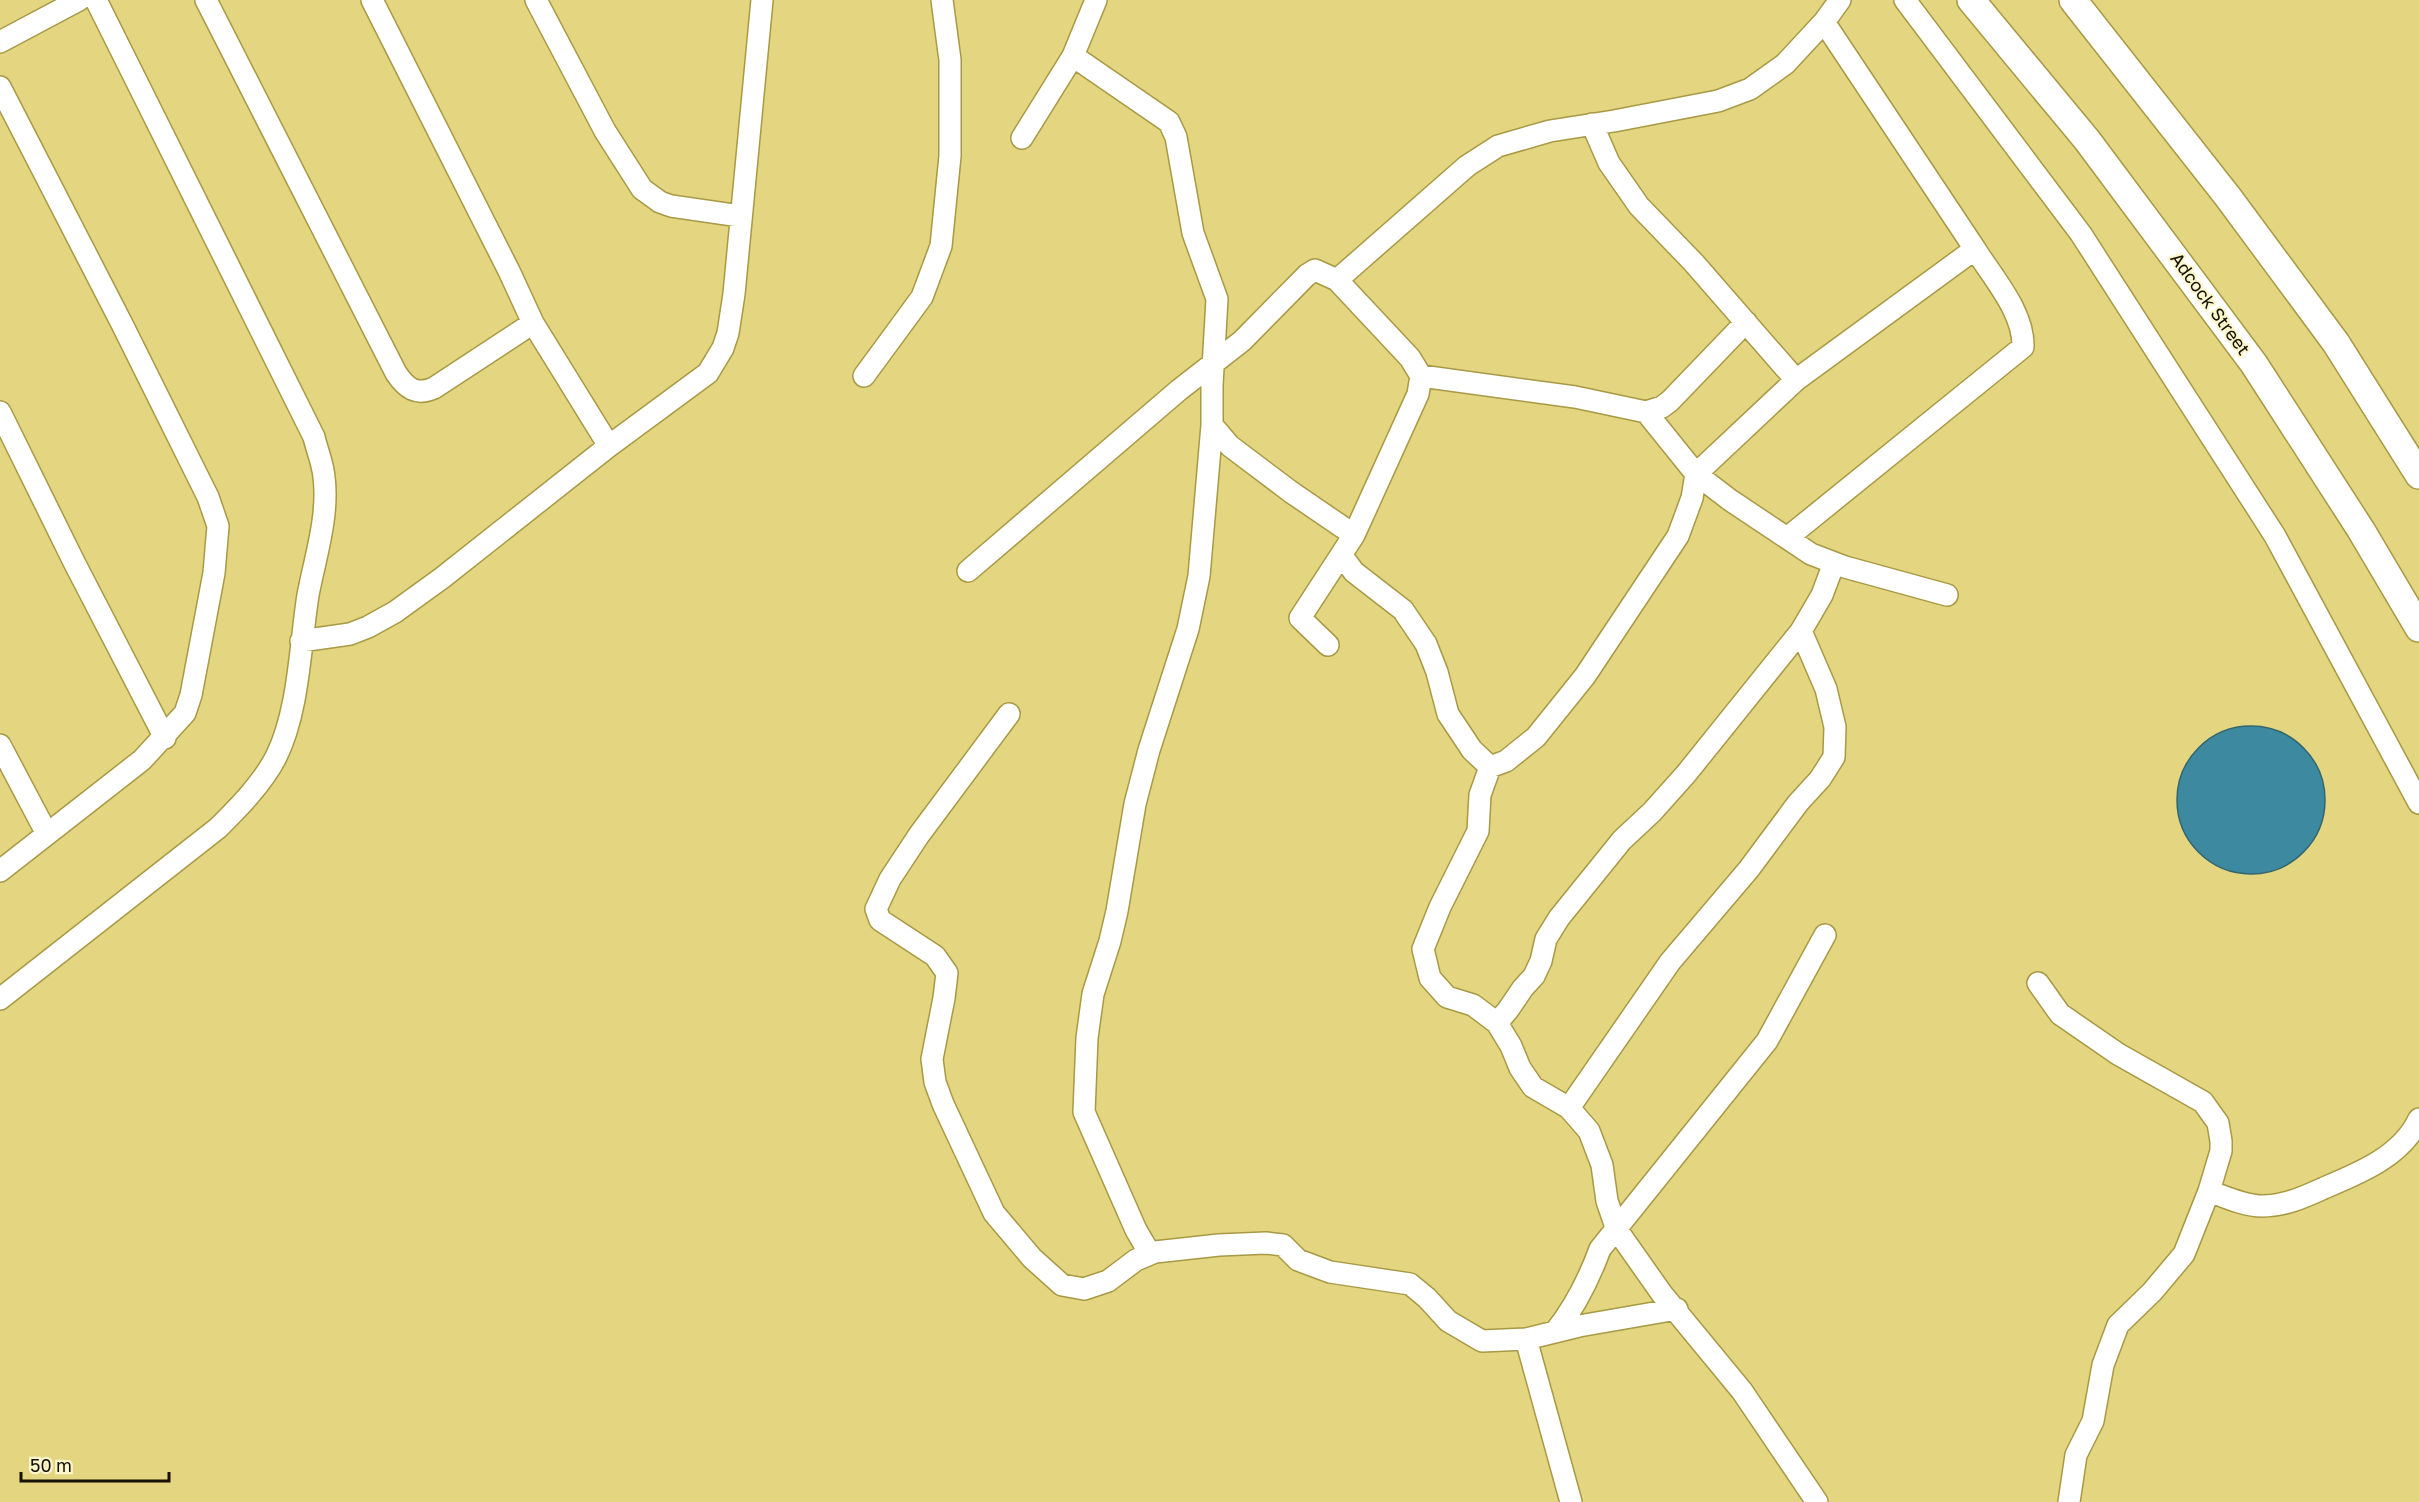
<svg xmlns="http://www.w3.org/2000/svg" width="2419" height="1502" viewBox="0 0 2419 1502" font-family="'Golos Text',sans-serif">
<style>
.water{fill:#3d8aa0;stroke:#316670;stroke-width:1.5}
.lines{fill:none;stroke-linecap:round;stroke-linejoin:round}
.minor-casing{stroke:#a89945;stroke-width:24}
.major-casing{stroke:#a89945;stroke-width:30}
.minor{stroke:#fff;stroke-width:21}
.major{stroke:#fff;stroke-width:27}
.labels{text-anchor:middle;stroke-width:4.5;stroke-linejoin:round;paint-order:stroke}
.street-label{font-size:18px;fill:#161100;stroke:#fcf6cd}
</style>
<rect width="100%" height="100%" fill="#e4d581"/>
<!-- water -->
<path class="water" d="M2177 800a74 74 0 1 1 148 0a74 74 0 1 1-148 0Z"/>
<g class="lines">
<!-- minor casing -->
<g class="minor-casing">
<path id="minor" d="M206,0l190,373c10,15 20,23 38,15l99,-65
M372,0l137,271 24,52 76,123
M536,0l69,131 37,58 18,13 11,4 69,10
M1905,0l176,234 194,302 144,267
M0,42l79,-42
M1073,56l96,66 7,15 17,96 24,66 -5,86v40l18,21 61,46 63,43
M0,87l122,237 86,173 10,29 -4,47 -23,122 -6,18 -43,47 -142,111
M1592,124l17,39 30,43 55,57 102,117
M1022,138l51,-82 23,-56
M864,376l58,-79 19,-51 9,-90v-96l-8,-60
M1421,376l154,21 71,15 16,-5 8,-6 76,-79
M0,412l74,150 91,176
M1646,412l50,62 34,26 81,54 34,13 102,28
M1787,538l236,-191c1,-35 -30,-69 -48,-98
M1342,556l12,16 49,38 23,34 11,28 11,42 24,36 18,17 16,-6 30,-24 49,-61 93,-140 14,-38 4,-24 100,-94 179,-131 -151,-227
M968,571l211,-181 63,-49 65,-66 8,-5 22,10
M301,641l49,-7 18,-7 27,-15 47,-34 167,-132 99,-73 15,-25 5,-15 6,-39 28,-294
M1328,645l-28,-27 54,-83 64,-141 3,-18 -11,-18 -73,-78 130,-114 31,-20 52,-15 64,-10 104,-20 32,-12 35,-25 39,-42 16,-22
M1009,714l-90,121 -29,44 -14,30 4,11 55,36 12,17 -3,25 -12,61 3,23 8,22 51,109 38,45 30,27 22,4 24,-8 28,-21 19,-8 64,-7 47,-2 17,2 15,15 32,12 80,12 17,14 21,23 34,20 44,-2 53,-13 98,-17
M0,745l47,89
M1490,767l-10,28 -2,36 -38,76 -17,42 7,29 17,19 26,8 24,18 14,23 9,22 13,19 36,21 20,23 13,34 5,36 10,29 45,64 80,97 75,111
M2038,983l22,31 58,40 85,48 15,21 3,18v10l-12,40 -25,63 -32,38 -34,33 -15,40 -10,56 -17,34 -7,47
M0,999l218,-171c21,-21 44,-44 58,-71 23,-46 24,-111 32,-162 7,-37 21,-79 16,-118 -1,-13 -7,-27 -10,-40l-218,-437
M1497,1023l11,-13 15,-22 11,-12 7,-15 5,-22 13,-21 63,-78 30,-28 34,-38 115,-143 21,-36 12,-32
M1569,1108l101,-146 79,-93 49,-66 22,-24 14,-22 1,-30 -9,-38 -25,-58
M2209,1191c16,6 36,15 53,15 23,0 42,-9 62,-18 36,-15 78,-32 95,-69
M1150,1254l-14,-24 -52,-118 3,-74 6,-44 17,-53 7,-30 18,-107 14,-54 39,-121 11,-53 13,-151
M1555,1332c20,-25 34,-53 45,-83l167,-208 58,-106
M1526,1339l45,163"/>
</g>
<!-- major casing -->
<g class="major-casing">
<path id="major" d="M1971,0l116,140 167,224 107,166 58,98
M2073,0l155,197 108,146 83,132"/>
</g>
<!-- minor -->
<use href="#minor" class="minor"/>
<!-- major -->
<use href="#major" class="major"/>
</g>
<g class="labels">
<!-- street labels -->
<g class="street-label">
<text transform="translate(2210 304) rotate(54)" y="6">Adcock Street</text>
</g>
</g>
<!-- scale -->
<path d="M21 1472v9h148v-9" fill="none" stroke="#161100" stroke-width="3"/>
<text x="30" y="1472" font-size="18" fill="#161100" stroke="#fcf6cd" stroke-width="4.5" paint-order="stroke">50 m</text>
</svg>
